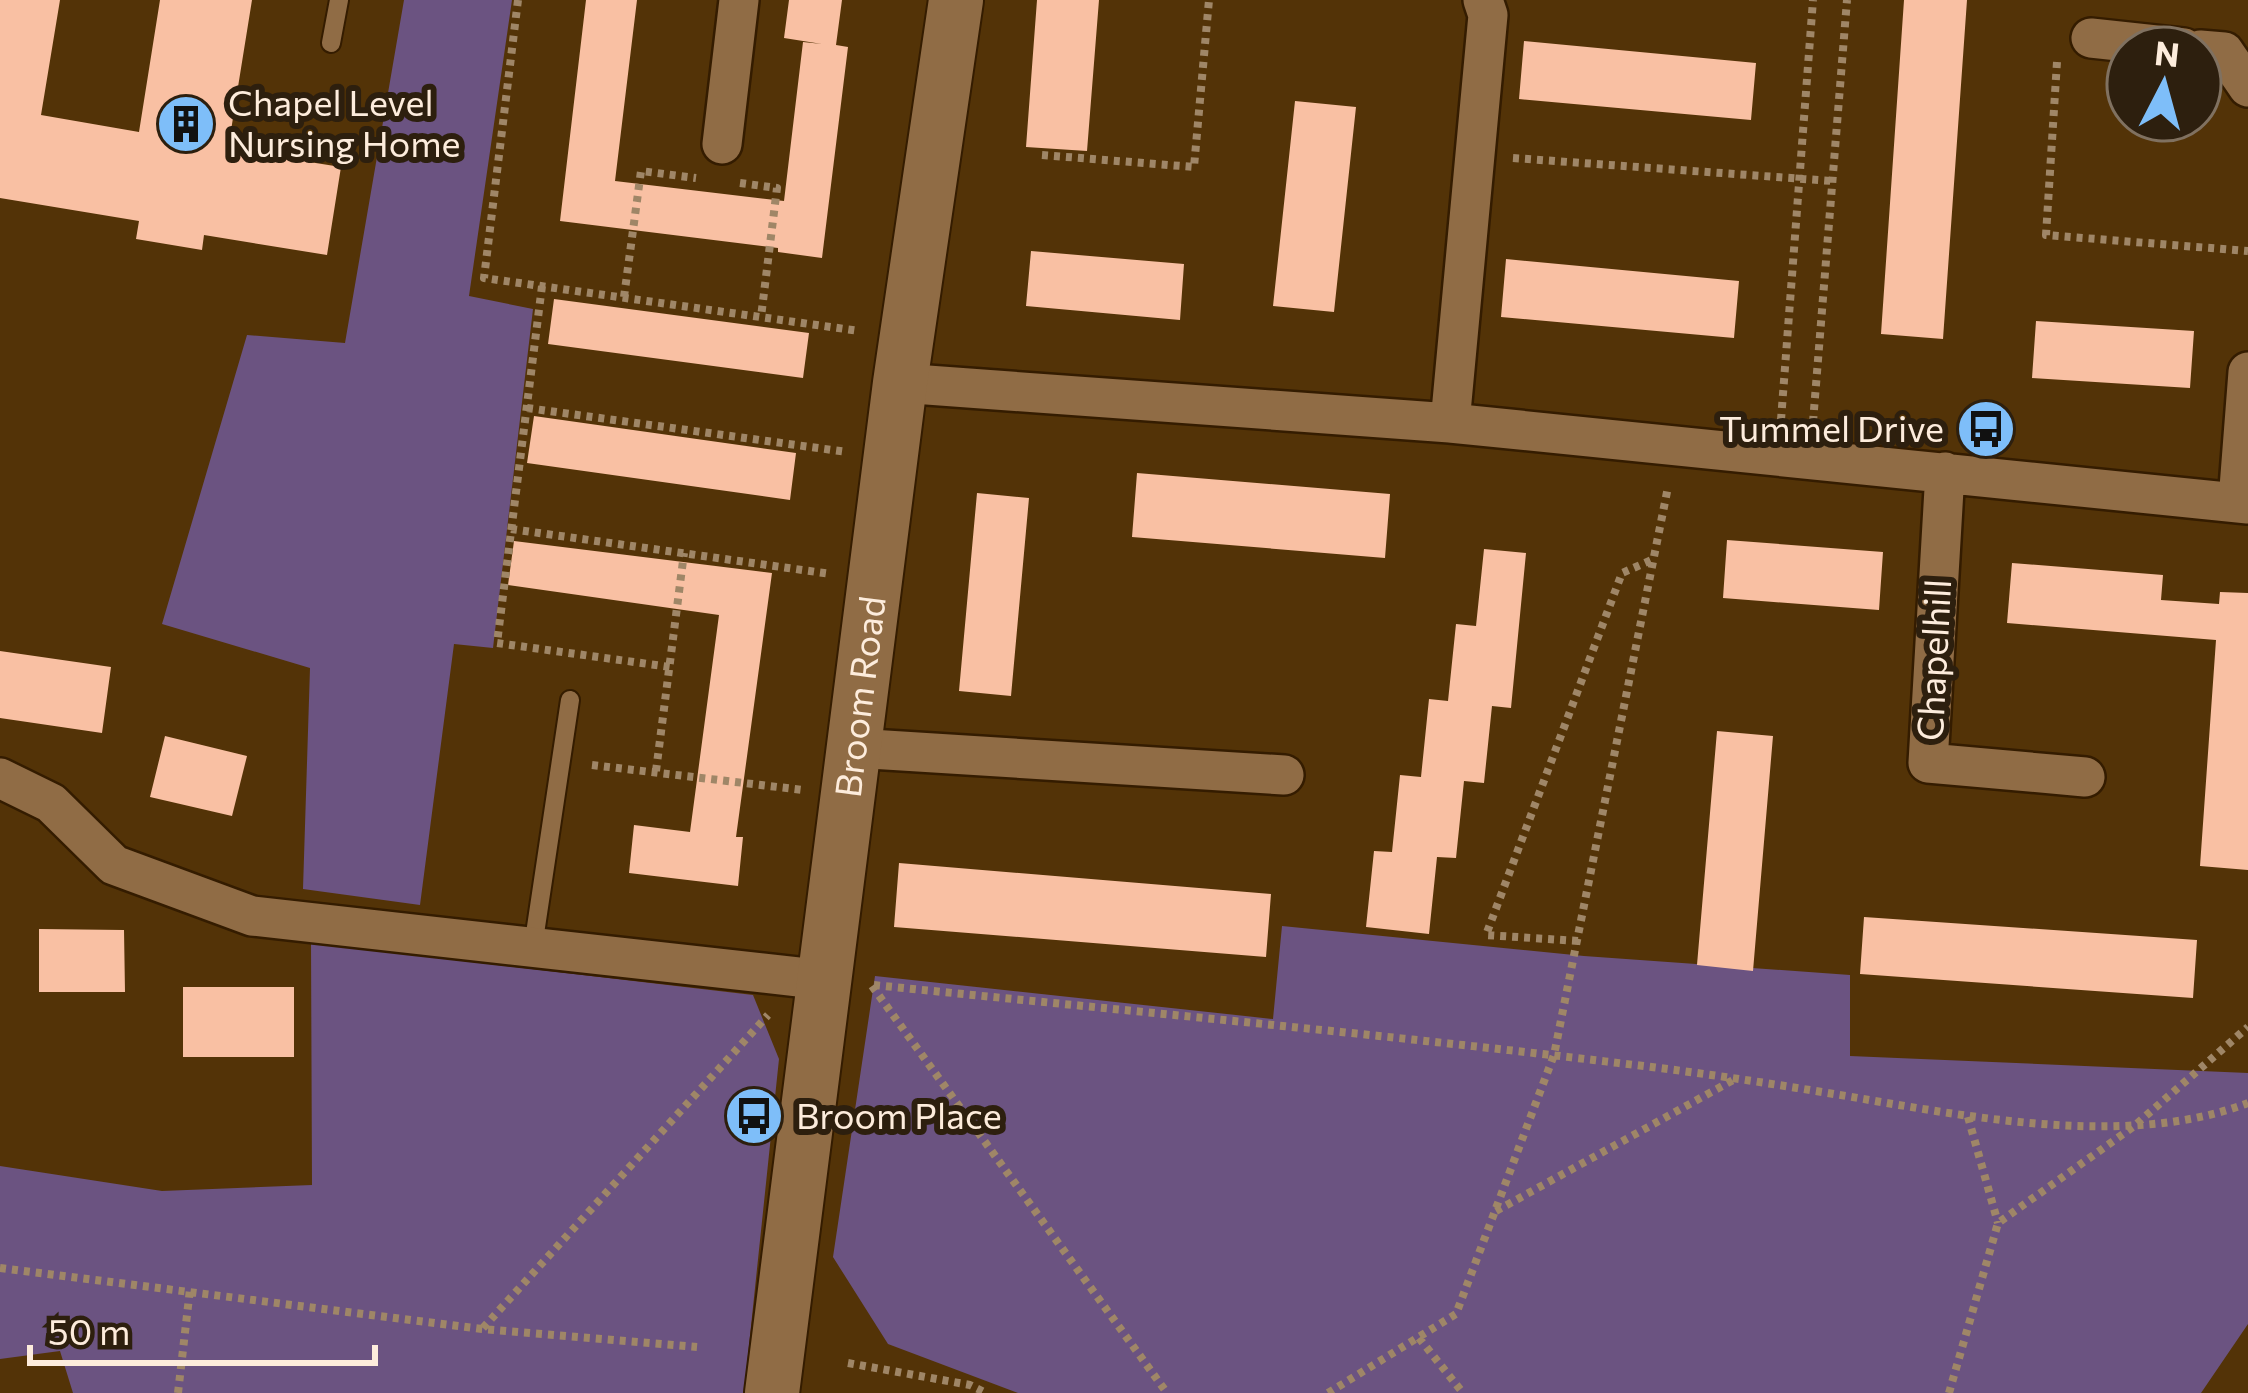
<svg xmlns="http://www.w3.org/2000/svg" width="2248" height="1393" viewBox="0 0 2248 1393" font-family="Commissioner,sans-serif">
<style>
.green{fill:#6b5381}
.building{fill:#f9c0a3}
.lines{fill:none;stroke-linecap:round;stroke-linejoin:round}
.lane-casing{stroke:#341c00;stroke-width:22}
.street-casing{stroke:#341c00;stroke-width:44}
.secondary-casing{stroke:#341c00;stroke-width:58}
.path{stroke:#9f8667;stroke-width:8;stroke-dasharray:6 6;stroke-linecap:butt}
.lane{stroke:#906c45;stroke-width:18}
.street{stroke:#906c45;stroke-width:39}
.secondary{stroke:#906c45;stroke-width:54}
.labels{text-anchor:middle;stroke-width:12;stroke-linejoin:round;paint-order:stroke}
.poi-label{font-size:36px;fill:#fdecdc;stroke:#2d1f0e;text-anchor:start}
.street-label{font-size:36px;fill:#fdecdc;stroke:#2d1f0e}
</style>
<rect width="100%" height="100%" fill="#533307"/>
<!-- green -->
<path class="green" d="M404,0h108l-43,296 64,13 -40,339 -39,-4 -34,261 -117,-16 7,-221 -148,-44 85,-289 98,8z
M1282,926l302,30 266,19v81l398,17v251l-47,69h-1183l-130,-49 -55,-87 42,-281 398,43z
M311,943l442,52 26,64 -35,334h-671l-13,-42 -60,8v-193l162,25 150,-6z"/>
<!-- building -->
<path class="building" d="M0,0h60l-19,115 98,17 21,-132h92l-24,149 113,18 -14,88 -123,-20 -2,15 -66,-11 3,-18 -139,-23z
M586,0h51l-22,181 169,20 19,-159 19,2 -38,-6 5,-38h53l-6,45 12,2 -26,211 -44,-6v-4l-218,-27z
M1037,0h62l-12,151 -61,-4z
M1904,0h63l-24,339 -62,-5z
M1524,41l232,22 -5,57 -232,-21z
M1295,101l61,6 -22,205 -61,-6z
M1031,251l153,13 -4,56 -154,-14z
M1506,259l233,22 -5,57 -233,-21z
M554,299l255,34 -6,45 -255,-34z
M2036,321l158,10 -4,57 -158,-10z
M534,416l262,37 -6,47 -263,-37z
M1137,473l253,21 -5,64 -253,-21z
M977,493l52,5 -18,198 -52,-5z
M1727,540l156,12 -4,58 -156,-12z
M514,541l258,32 -36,264h7l-5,49 -109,-13 5,-48 56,7 29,-217 -211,-30z
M1484,549l42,4 -15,155 -19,-2 -8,77 -20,-2 -8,77 -19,-1 -8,77 -63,-7 8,-76 18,1 8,-77 21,2 8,-78 19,2 8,-77 20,2z
M2012,563l151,12 -2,25 58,4 1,-12 28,1v277l-48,-4 16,-226 -209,-17z
M0,651l111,16 -9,66 -102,-15z
M1717,731l56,5 -20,235 -56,-6z
M165,736l82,20 -15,60 -82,-19z
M899,863l372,31 -5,63 -372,-30z
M1864,917l333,23 -4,58 -333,-24z
M39,929l85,1 1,62h-86z
M183,987h111v70h-111z"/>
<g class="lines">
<!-- lane casing -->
<g class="lane-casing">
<path id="lane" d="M331,43l8,-43
M533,947l37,-247"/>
</g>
<!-- street casing -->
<g class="street-casing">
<path id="street" d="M2091,38l93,10
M2200,50l24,2 24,35
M722,144l17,-144
M900,383l550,40 798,81
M1450,423l38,-408 -5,-15
M1945,472l-17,291 157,14
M2238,501l10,-129
M854,748l430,27
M0,778l51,25 63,62 138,51 573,64"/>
</g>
<!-- secondary casing -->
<g class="secondary-casing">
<g id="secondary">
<path id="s1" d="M772,1393l128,-1010 56,-383"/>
</g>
</g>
<!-- path -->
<path class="path" d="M518,0l-34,278 375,53
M2057,62l-11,173 202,16
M1042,155l152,12 15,-167
M1513,158l319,23
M740,183l37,5 -16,129
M542,286l-45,357 173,24
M624,297l17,-126 55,7
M527,408l320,44
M1781,420l32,-420
M1813,422l34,-422
M511,529l320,45
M592,765l211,25
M656,771l28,-218
M1578,941l-92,-6 136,-362 32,-14
M874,985c254,26 508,49 761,80 67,8 133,18 199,29 127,21 291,56 414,9
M872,986l295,407
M1968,1117l30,106
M1496,1211l239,-132
M0,1268l482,61 215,18
M483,1328l285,-313
M1419,1338l44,55
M848,1363l122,22 16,8
M178,1393l12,-104
M1328,1393l128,-79 98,-259 114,-568
M1949,1393l49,-170 135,-96 115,-100"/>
<!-- lane -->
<use href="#lane" class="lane"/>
<!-- street -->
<use href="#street" class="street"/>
<!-- secondary -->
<use href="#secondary" class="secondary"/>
</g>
<!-- icons -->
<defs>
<g id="building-disc" transform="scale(3)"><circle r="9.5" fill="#7ebef9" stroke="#2d1f0e"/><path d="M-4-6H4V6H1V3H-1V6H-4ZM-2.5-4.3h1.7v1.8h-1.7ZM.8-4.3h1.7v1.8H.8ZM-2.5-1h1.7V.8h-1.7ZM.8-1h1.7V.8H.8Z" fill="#111"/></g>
<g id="bus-disc" transform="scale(3)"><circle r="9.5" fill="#7ebef9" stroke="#2d1f0e"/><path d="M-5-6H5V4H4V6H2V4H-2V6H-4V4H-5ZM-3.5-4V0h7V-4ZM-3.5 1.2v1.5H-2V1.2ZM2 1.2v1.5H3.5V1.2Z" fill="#111"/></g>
</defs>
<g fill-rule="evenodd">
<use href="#building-disc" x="186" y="124"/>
<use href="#bus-disc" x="1986" y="429"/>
<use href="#bus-disc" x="754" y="1116"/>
</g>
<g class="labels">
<!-- poi labels -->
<g class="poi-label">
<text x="228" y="116">Chapel Level<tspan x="228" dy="41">Nursing Home</tspan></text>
<text x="1944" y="442" text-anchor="end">Tummel Drive</text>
<text x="796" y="1129">Broom Place</text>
</g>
<!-- street labels -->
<g class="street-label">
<text transform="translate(1934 660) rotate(-87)" y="13">Chapelhill</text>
<text dy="13" stroke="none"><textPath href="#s1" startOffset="702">Broom Road</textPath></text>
</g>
</g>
<!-- north arrow -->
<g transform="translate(2164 84) rotate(6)"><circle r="57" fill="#2d1f0e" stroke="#807160" stroke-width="3"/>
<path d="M0-9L21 45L0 30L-21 45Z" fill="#7ebef9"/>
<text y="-18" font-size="33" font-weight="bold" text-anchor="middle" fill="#fdecdc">N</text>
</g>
<!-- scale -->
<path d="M30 1345v18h345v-18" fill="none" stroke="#fdecdc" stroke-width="6"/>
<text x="48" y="1345" font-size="36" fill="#fdecdc" stroke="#2d1f0e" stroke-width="9" paint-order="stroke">50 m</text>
</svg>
